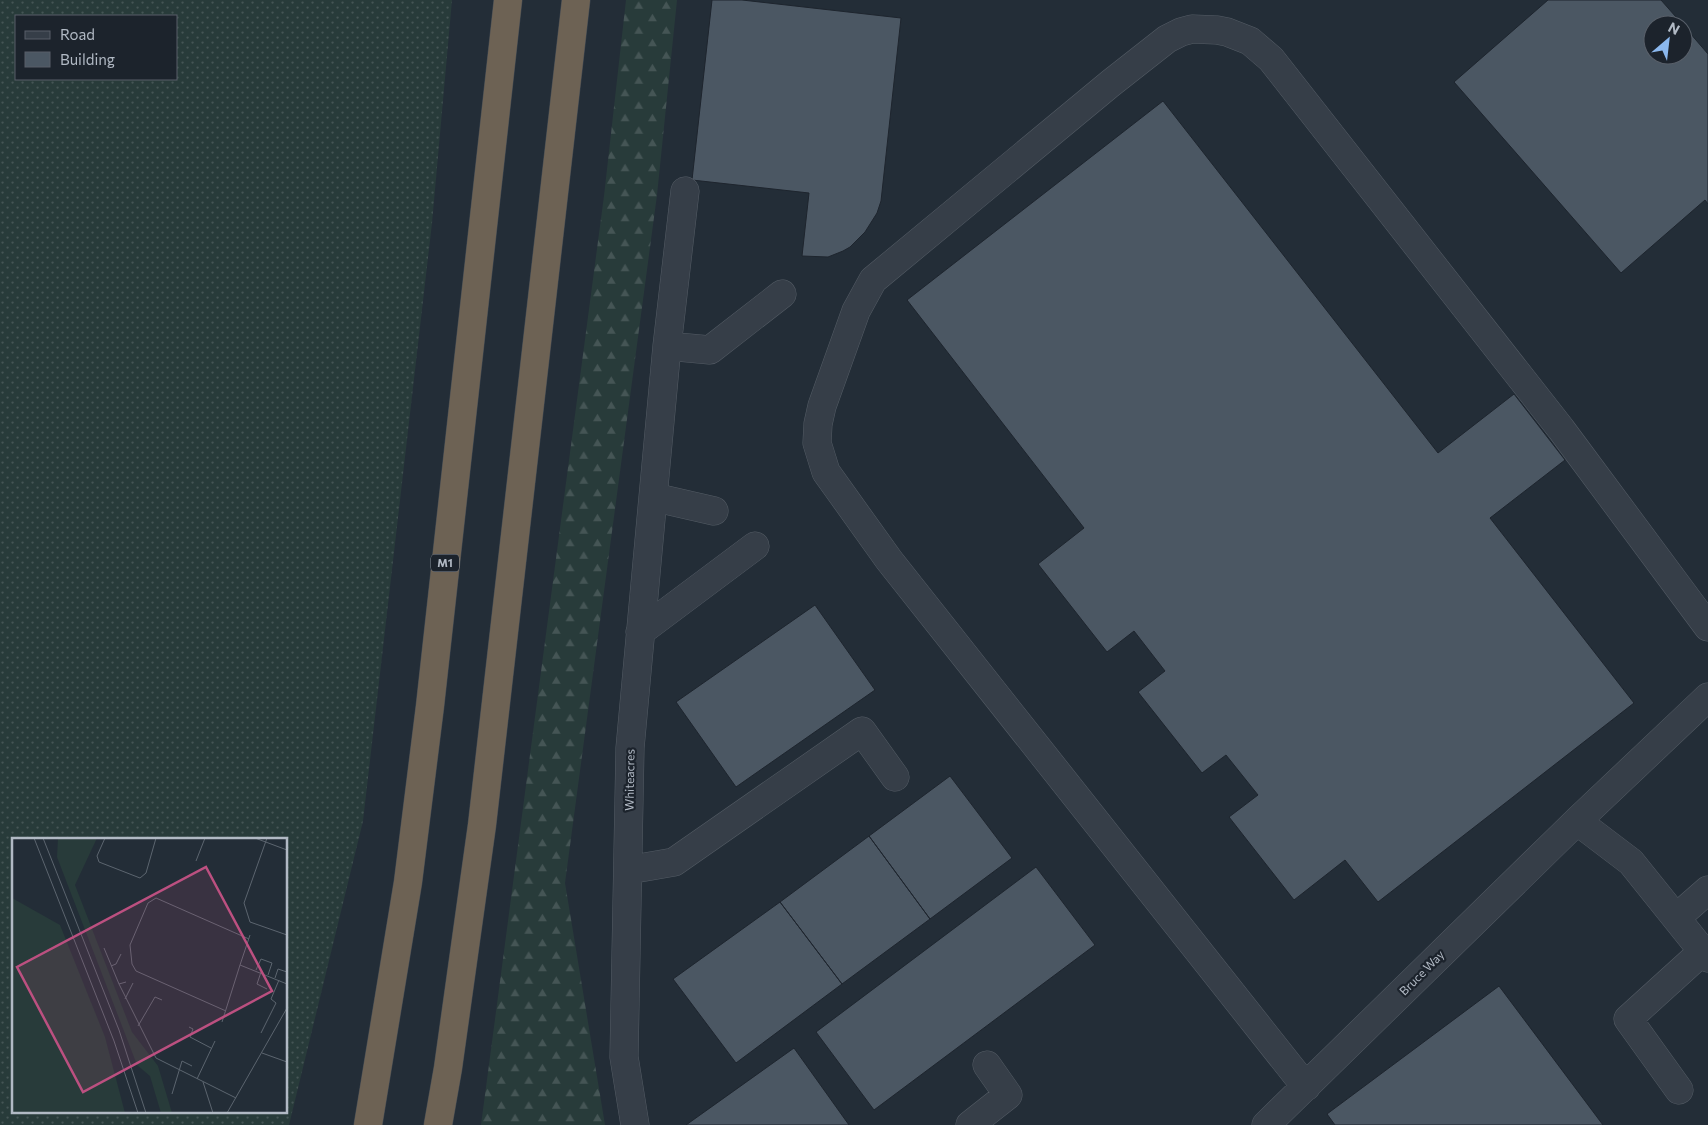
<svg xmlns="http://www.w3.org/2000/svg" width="1708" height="1125" viewBox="0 0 1708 1125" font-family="Commissioner,sans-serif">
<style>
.grass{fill:url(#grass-dots);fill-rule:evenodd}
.forest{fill:url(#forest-firs)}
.building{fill:#4b5763;stroke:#1e252e}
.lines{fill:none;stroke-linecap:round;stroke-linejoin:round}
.minor-casing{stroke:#545c65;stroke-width:29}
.highway-casing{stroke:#414952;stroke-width:29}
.minor{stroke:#363e48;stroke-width:28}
.highway{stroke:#6d6254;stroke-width:28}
.labels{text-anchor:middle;stroke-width:4.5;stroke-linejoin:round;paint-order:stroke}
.shield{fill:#1c232c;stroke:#848c96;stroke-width:1}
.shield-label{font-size:11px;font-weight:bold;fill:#b1b9c4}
.street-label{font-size:12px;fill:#b1b9c4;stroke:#1c232c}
.inset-road{fill:none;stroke:#5c656f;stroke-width:1}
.view{fill:#bc5080;fill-opacity:0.15;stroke:#bc5080;stroke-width:2.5}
.inset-edge{fill:none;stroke:#b1b9c4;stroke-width:2.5}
</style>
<defs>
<pattern id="grass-dots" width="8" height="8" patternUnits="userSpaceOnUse" patternTransform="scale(1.25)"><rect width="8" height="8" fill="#283b3a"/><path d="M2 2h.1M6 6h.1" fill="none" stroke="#455555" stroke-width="1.8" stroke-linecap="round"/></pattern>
<pattern id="forest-firs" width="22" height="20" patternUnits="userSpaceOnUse" patternTransform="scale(1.25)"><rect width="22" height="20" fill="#283b3a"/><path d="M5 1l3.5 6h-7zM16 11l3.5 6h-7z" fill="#455555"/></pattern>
</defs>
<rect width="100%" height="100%" fill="#232d37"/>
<!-- grass -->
<path class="grass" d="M0,0h452l-20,223 -69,598 -74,304h-289zM16,16h160v63h-160zM14,839h272v272h-272z"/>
<!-- forest -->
<path class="forest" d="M626,0h51l-20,195 -92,688 40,242h-124l123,-929z"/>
<!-- building -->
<path class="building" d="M712,0h30l159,18 -20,183 -4,12 -12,19 -15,15 -7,4 -15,6 -26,-1 7,-63 -117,-13z
M1548,0h113l22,25h-30v30h30v-30l25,29v150l-3,-4 -84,73 -167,-191z
M1163,101l275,352 76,-59 51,66 -75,58 144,185 -256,199 -33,-42 -51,40 -65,-83 29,-22 -32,-40 -24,18 -64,-81 27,-21 -31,-40 -27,21 -69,-88 46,-36 -177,-228z
M815,605l60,85 -139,97 -60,-85z
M950,776l62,82 -82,61 -61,-83z
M869,836l61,83 -88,65 -62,-82z
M1036,867l59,78 -221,165 -58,-78z
M780,902l62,82 -106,79 -63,-84z
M1499,986l104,139h-268l-8,-11z
M794,1048l55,77h-163z"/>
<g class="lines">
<!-- minor casing -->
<g class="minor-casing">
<path id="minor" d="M667,346l43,4 72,-56
M653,497l14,-151 18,-155
M640,632l115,-86
M1577,821l131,-124
M628,870l46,-8 188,-131 33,46
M1676,918l32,-28
M1306,1087l-417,-527 -63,-88 -9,-29 1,-19 4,-18 34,-95 17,-31 238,-197 56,-44 14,-7 11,-3 25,1 10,2 23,9 21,18 290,370 147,198
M1679,1090l-51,-71 75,-68
M635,1125l-11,-68 6,-309 23,-251 61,14
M970,1125l38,-30 -21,-30
M1266,1125l311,-304 54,41 77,96"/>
</g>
<!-- highway casing -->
<g class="highway-casing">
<path id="highway" d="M368,1125l40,-243 22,-176 78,-706
M438,1125l10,-57 34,-243 94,-825"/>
</g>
<!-- minor -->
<use href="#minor" class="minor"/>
<!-- highway -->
<use href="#highway" class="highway"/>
</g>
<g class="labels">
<!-- shield labels -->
<rect class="shield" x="431" y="554.5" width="28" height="17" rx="4"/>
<g class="shield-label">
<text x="445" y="567">M1</text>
</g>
<!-- street labels -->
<g class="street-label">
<text transform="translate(630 780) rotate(-89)" y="4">Whiteacres</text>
<text transform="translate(1422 973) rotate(-45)" y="4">Bruce Way</text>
</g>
</g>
<!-- overview -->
<g transform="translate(12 838)">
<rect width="275" height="275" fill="#232d37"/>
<path d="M0,60l48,27 45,112 20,76h-113z" fill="#283b3a"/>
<path d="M46,0h39l-22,47 57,147 26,34 14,47h-11l-11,-37 -13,-11 -80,-208z" fill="#283b3a"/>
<path class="inset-road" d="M22,0l80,203 24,72M31,0l76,192 27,83M93,0l-8,18 2,6 41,16 6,-5 10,-35M243,0l32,12M255,0l-23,65 6,19 37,13M184,23l9,-23M92,110l15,36M228,127l10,-30M99,128l5,-2 5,-10M244,132l5,-11 11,4 -4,12M249,134l-4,12 10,5M263,140l3,-9 9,3M114,144l-7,2 37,74 80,40M113,161l8,-16M214,173l-90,-40 -4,-7 -2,-19 18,-42 8,-5 93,41M210,184l18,-57 47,19M126,188l17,-29 7,3M177,189l4,2 -3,8 21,11M249,195l15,-30 -5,-4 8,-19M250,215l25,9M185,241l18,-38M191,244l10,31M160,256l10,-33 10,5M215,275l60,-105"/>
<path class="view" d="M194,29l66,124 -189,101 -66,-125z"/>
<rect width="275" height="275" class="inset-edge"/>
</g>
<!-- legend -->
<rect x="15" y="15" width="162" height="65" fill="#1c232c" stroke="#585f69"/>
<rect x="25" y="31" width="25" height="8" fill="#363e48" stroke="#585f69"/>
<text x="60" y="40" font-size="15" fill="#b1b9c4">Road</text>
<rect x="25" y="52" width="25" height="15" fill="#4b5763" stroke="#585f69"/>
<text x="60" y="65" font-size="15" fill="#b1b9c4">Building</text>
<!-- north arrow -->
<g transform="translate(1668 40) rotate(28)"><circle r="24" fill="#1c232c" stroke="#585f69"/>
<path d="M0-4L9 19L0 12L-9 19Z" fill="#8bb8ee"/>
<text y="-8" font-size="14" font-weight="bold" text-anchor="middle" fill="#b1b9c4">N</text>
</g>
</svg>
